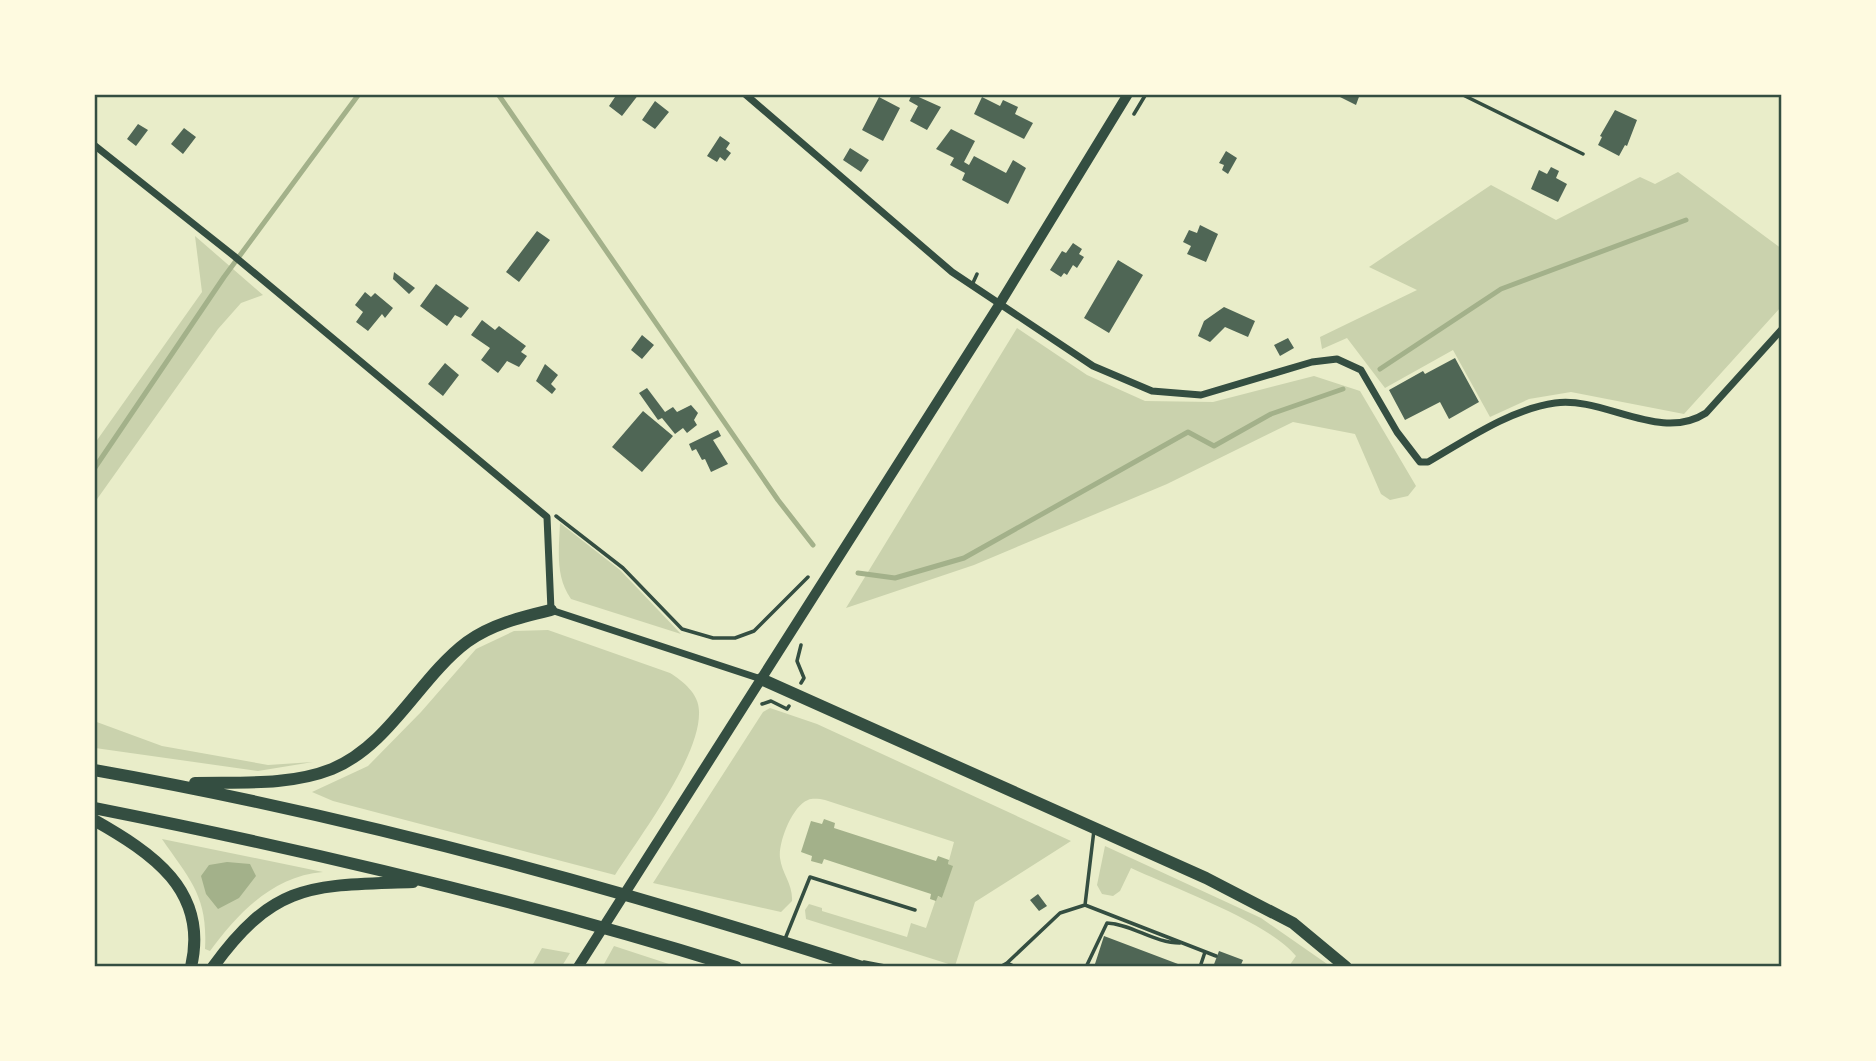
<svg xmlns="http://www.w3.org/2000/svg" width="1876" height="1061" viewBox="0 0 1876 1061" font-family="Overpass,sans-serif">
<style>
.green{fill:#cad2ad}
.water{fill:#a3b18a}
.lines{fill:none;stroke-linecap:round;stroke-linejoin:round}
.stream{stroke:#a3b18a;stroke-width:5}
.building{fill:#4f6655}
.path{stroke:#344e41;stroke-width:3.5}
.service{stroke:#344e41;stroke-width:3.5}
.minor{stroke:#344e41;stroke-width:7}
.secondary{stroke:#344e41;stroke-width:10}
.trunk{stroke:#344e41;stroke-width:12}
.neatline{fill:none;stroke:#344e41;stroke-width:2.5}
</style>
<rect width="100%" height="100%" fill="#e9edc9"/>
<!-- green -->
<path class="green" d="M1678,172l104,77 -1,58 -97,107 -113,-22 -42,7 -39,18 -37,-67 -68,38 -38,-50 -25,11 -2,-12 97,-47 -48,-23 122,-82 65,35 84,-43 15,7z
M195,236l68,59 -22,8 -23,26 -123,173v-59l107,-151z
M1017,328l70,47 58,26 68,1 101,-26 46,15 56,95 -8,10 -18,4 -9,-6 -26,-60 -62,-12 -126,62 -193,81 -128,43z
M560,523l60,47 61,64 -110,-35c-16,-23 -12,-49 -11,-76z
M548,630l122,43c13,8 29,21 29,38 2,45 -59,125 -84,164l-282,-74 -21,-9 56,-26 53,-54 55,-63 38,-18z
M770,708l47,16 254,117 -96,61 -20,64 -149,-47 -1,-9 4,-6 13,4v3l85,26 4,-14 15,5 11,-32 5,2 10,-32 -4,-2 6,-22 -129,-42c-5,-1 -13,-2 -17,0 -16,6 -30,43 -28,58 2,16 13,26 12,43l-11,11 -128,-29 110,-171z
M94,721l68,25 106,19 45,-3 -55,9 -163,-23z
M162,839l161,33c-50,4 -85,41 -113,79l-5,-2c3,-53 -15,-69 -43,-110z
M1105,846l156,72 69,48h-41l7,-10c-26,-33 -124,-69 -165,-88l-11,23 -7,5 -11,-2 -5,-9z
M614,946l61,20h-72z
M542,948l28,5 -8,13h-30z"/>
<!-- water -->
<path class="water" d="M824,819l11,4 -1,5 102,33 2,-5 11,4 -1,4 5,2 -11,32 -4,-2 -2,5 -6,-2 1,-5 -107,-35 -2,5 -11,-3 1,-5 -11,-4 10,-31 11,3z
M227,862l23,2 6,12 -17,22 -21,11 -12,-15 -5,-18 8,-11z"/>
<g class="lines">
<!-- stream -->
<path class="stream" d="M498,94l280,406 35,45
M1380,369l121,-80 185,-69
M94,469l130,-192 135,-183
M858,573l37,5 69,-20 224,-126 26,14 57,-32 72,-25"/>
</g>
<!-- building -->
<path class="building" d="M617,94h22l-17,22 -13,-10z
M912,94l29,13 -14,23 -17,-9 8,-15 -9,-5z
M1334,94h26l-4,11z
M879,97l21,11 -17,33 -21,-11z
M982,97l18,9 3,-6 15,7 -3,7 18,9 -9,16 -50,-25z
M655,101l14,11 -14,17 -13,-9z
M1615,110l22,10 -10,26 -2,-1 -6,11 -21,-11 4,-8 -2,-1z
M138,124l10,6 -12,16 -9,-7z
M184,128l12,9 -13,17 -12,-10z
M951,129l24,12 -11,21 5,3 5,-9 32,17 7,-13 13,8 -18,36 -46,-24 3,-7 -15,-8 4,-7 -18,-9z
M720,136l10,7 -4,6 5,4 -6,8 -5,-4 -3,5 -10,-6z
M850,148l19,12 -8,12 -18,-12z
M1226,151l11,7 -9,16 -6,-4 2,-5 -5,-2z
M1551,167l8,4 -3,7 11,6 -9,18 -27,-13 8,-19 8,4z
M1200,225l18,9 -12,28 -19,-8 4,-8 -8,-4 6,-12 8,3z
M537,231l13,9 -31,42 -13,-10z
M1073,243l9,6 -3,5 5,3 -7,11 -4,-3 -6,10 -3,-2 -3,4 -11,-7 12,-19 4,2z
M1118,260l25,15 -34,58 -25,-15z
M394,272l21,16 -6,6 -16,-15z
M436,284l33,24 -8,10 -6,-3 -8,11 -27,-20z
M365,292l6,5 4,-4 18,15 -8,10 -3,-4 -14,17 -12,-9 7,-10 -8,-7z
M1224,307l31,14 -7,16 -23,-10 -15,15 -12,-6 6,-15z
M482,320l13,10 4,-4 27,20 -5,6 6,4 -8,11 -12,-6 -9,12 -17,-13 9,-12 -19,-13z
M642,335l12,10 -12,14 -11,-9z
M1288,338l6,10 -14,8 -6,-11z
M1455,358l24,44 -30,17 -9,-17 -35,18 -16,-30 34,-19 2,3z
M445,363l14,12 -16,21 -15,-12z
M545,364l13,11 -7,9 5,5 -4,5 -16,-13z
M647,388l18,24 8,-5 4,5 14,-7 7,8 -4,7 3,5 -10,8 -4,-5 -8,6 -13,-16 -4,2 -19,-27z
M643,411l30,25 -31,36 -30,-25z
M718,430l3,6 -8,4 15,24 -17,8 -6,-13 -3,1 -6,-11 -4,2 -3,-7z
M1038,894l9,12 -8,5 -9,-11z
M1104,936l74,28 -1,3h-83z
M1219,951l24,9 -3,7h-27z"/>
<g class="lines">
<!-- path -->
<path class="path" d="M1134,114l12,-20
M556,516l67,52 59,61 31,9h22l19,-7 54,-54
M801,683l3,-5 -7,-17 4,-16
M762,704l9,-3 16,8 2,-3"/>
<!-- service -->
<path class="service" d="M1461,94l122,60
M972,285l5,-11
M1085,905l9,-75
M785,939l25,-62 105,33
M864,962l26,5
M1007,963l53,-50 25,-8 131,51
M1240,966l2,1
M1000,967l7,-4 9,4
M1086,967l21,-44c25,1 47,20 73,20
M1200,967l5,-15"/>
<!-- minor -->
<path class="minor" d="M745,94l207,178 141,94 59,25 49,4 111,-33 25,-3 24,11 36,62 23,30h8c38,-22 83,-53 127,-59 49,-7 105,40 151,10l76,-84
M94,145l140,111 313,261 4,93 210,69"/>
<!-- secondary -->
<path class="secondary" d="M578,967l421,-662 129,-211"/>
<!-- trunk -->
<path class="trunk" d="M761,679l445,199 87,45 53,44
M94,770c261,46 517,116 768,197
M195,783c45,-1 94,3 137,-14 58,-24 87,-91 135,-127 25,-18 55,-25 84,-32
M94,808c217,43 431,93 642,159
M94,820c58,33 115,70 97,147
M213,967c63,-87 101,-81 200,-85"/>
</g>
<!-- border -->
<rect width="1876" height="1061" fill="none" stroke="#fefae0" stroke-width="192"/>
<rect x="96" y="96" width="1684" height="869" class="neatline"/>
</svg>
